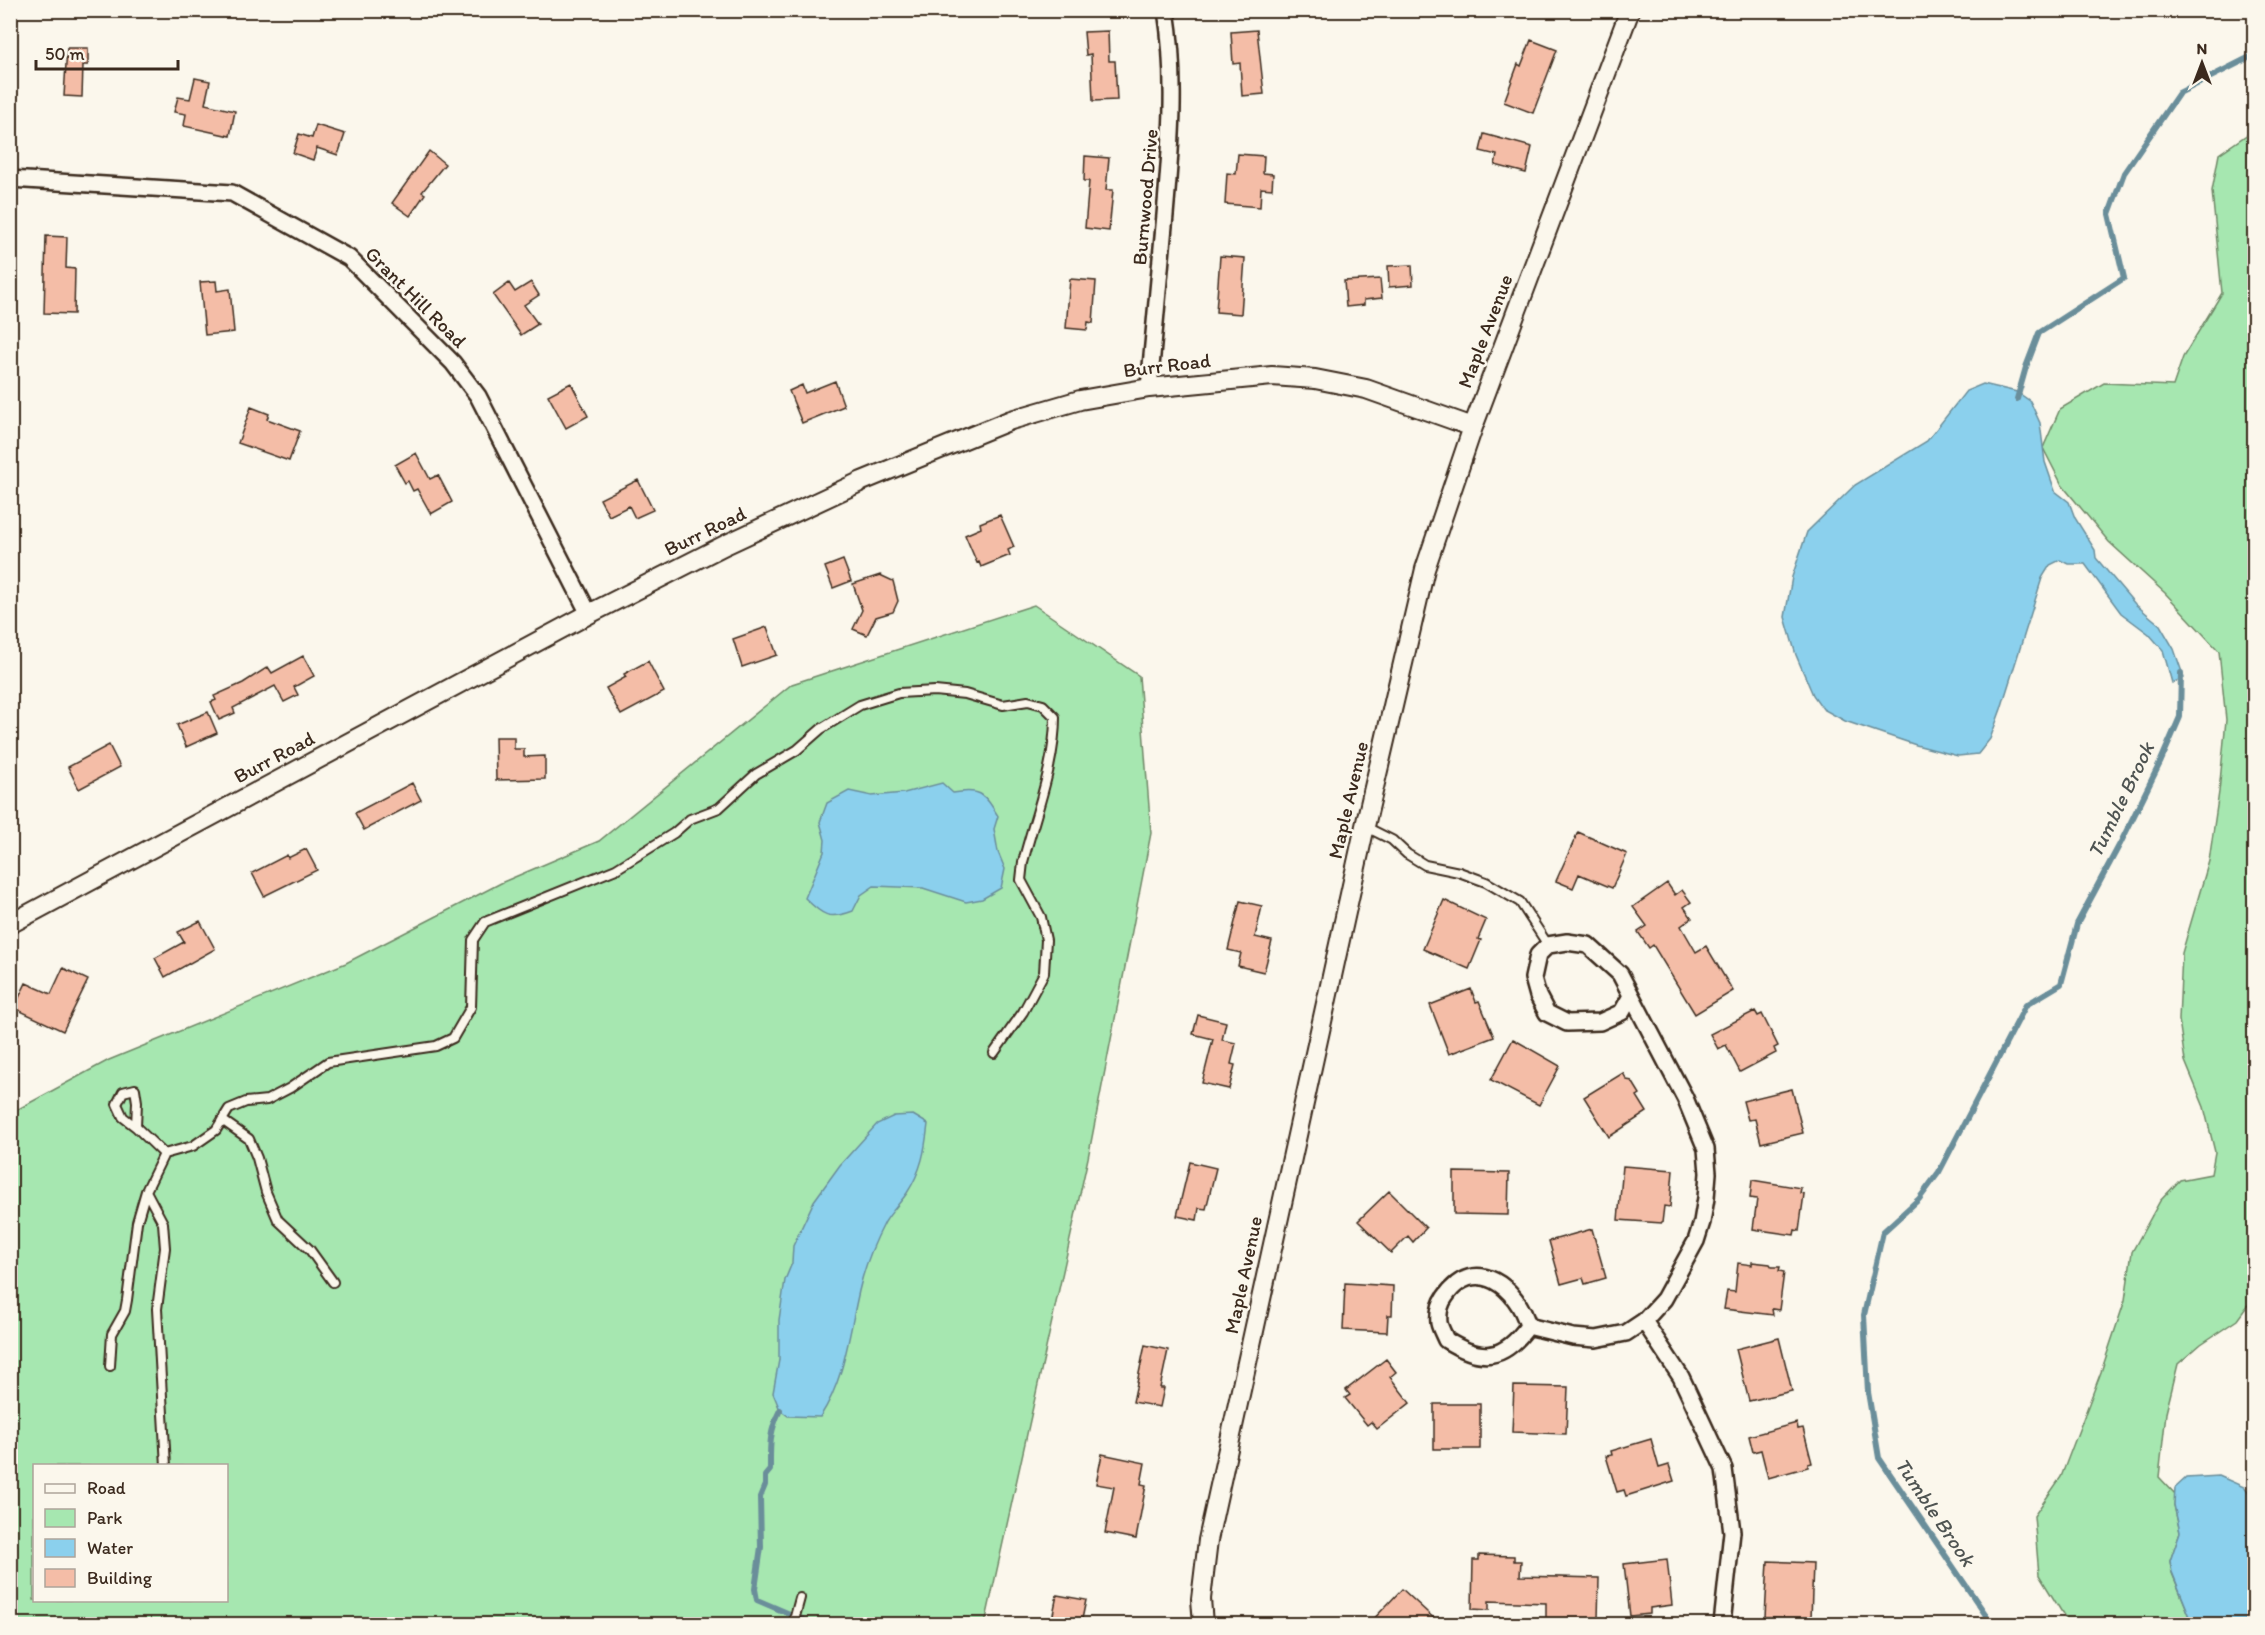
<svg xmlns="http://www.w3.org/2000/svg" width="2265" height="1635" viewBox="0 0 2265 1635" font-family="Itim,sans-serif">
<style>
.green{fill:#a6e7b0;stroke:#708867;stroke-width:1.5;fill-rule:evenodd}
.water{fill:#8bd0ed;stroke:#6b8e9a;stroke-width:1.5}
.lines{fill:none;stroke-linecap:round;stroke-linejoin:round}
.stream{stroke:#6b8e9a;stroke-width:6}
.building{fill:#f4bda7;stroke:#3b2a1e;stroke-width:1.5}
.service-casing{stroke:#3b2a1e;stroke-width:12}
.minor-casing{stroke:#3b2a1e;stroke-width:20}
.tertiary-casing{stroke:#3b2a1e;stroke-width:22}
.service{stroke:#fbf7ec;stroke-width:8}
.minor{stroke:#fbf7ec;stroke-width:15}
.tertiary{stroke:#fbf7ec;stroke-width:18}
.labels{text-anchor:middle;stroke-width:5;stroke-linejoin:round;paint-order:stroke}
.street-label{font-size:20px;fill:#3b2a1e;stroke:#fbf7ec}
.water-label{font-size:21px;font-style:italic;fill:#4f5452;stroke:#fbf7ec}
</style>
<rect width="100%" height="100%" fill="#fbf7ec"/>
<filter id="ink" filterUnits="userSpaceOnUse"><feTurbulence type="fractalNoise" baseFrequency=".0167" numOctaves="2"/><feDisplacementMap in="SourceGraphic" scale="12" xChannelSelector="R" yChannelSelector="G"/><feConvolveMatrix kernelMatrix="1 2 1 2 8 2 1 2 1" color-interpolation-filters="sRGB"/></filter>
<g filter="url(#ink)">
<!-- green -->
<path class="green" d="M2254,130v1167l-17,23 -36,24 -23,20 -12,49 -7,64 17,18 -2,10 6,27 -10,29 2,12 21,51h-124l-30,-49 -5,-59 27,-39 40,-105 24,-72 7,-48 28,-51 20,-21 31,-6 4,-22 -11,-45 -19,-46 -6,-41 3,-67 27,-92 10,-69 7,-72 -7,-69 -54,-58 -56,-51 -47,-57 -19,-37 17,-39 44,-26 69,3 10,-29 39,-64 -10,-102 7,-37z
M1034,605l105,71 12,157 -63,325 -103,466h-974v-511l98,-53 237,-97 157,-81 96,-41 193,-157zM34,1466h192v134h-192z"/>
<!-- water -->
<path class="water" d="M1983,384l34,8 13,9 10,22 5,39 10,29 14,11 6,16 20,32 1,8 39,46 25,21 14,24 10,29 -12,5 -9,-33 -14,-16 -28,-21 -36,-49h-17l-8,-4 -10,5 -8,13 -41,131 -11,30 -12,15 -20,2 -42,-11 -71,-24 -22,-12 -10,-14 -17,-40 -11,-38 7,-40 15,-45 48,-47 72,-44 39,-50z
M942,783l11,10c27,-5 31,0 45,23l-4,13 4,23 7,17 -4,19 -19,11 -16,3 -43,-14 -49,-2 -13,9 -8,16c-24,9 -30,5 -48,-13l19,-46 1,-12 -5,-18 7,-19 22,-12 23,5 32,-3z
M913,1115l15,9c-3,26 -6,46 -21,69 -7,10 -16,19 -22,29 -11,21 -21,46 -26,69 -10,43 -14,88 -39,126l-32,-1 -8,-6 -7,-17 6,-33v-40l6,-40 7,-17 1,-17 21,-45 26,-36 37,-41 17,-8z
M2219,1476l25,11 10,13v124h-61l-21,-52 -2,-11 10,-29 -6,-27 1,-17 11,-10z"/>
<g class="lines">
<!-- stream -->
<path class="stream" d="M2017,399l9,-32 13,-34 85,-55 -15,-64 15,-41 55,-80 75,-38
M780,1410c-11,22 -10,36 -10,60l-5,6v9l-5,12 1,50 -6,42 2,11 56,24
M1992,1624l-113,-166 -11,-66 -4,-77 19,-83 36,-33 20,-27 87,-167 35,-21 16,-60 44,-82 39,-79 20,-46 1,-44"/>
</g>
<!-- building -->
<path class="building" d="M1257,30l7,64 -22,2 -2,-33 -7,1 -2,-32z
M1108,31l1,30h6l2,39 -24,1 -2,-47 -5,1 -2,-23z
M1531,40l26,10 -24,63 -29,-11 14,-38 3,2z
M67,48h21v17h-5l-1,32 -18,-1z
M195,78l15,3 -5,23 30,7 -5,25 -46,-10 2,-12 -12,-2 4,-15 12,2z
M316,125l29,9 -7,21 -21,-7 -4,12 -20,-7 6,-19 13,4z
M1484,134l48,13 -6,26 -31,-8 2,-10 -17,-4z
M429,151l16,13 -23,28 3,2 -15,22 -18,-13z
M1238,154l26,2 -1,17 10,1 -1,15 -11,-1 -1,19 -35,-3 2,-31 9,1z
M1085,156l24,2 -3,32h7l-4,41 -24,-3 4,-47h-5z
M46,236l21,1 -1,31 9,1 -1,45 -30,-1z
M1220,256l25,2 -4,56 -25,-2z
M1412,265l1,20 -24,2 -1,-21z
M1070,279l26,2 -3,42 -5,-1 -1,8 -21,-2z
M1380,279l2,19 -18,2v5l-18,2 -2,-26z
M216,281l1,10 13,-2 4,43 -29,3 -5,-53z
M531,282l8,13 -15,10 14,19 -17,11 -28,-40 16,-12 6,9z
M835,381l9,25 -42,17 -13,-32 13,-6 3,8z
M571,383l17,33 -22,12 -18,-33z
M251,407l18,7 -2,5 33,12 -11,30 -51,-18z
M416,453l14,26 8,-4 14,27 -21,12 -14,-25 -4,2 -5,-10 -3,2 -10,-18z
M638,480l15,30 -18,8 -6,-12 -20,10 -9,-17z
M1000,515l14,32 -6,3 2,5 -29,12 -2,-5 -2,1 -12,-28 16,-7 -1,-5z
M843,560l8,21 -18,7 -8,-21z
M880,575l13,6 5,20 -5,11 -17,5 -9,18 -14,-6 9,-19 -9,-26z
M767,627l10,28 -35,12 -9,-28z
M303,656l11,20 -20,11 4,8 -14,7 -9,-16 -42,22 2,5 -16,7 -8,-18 5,-2 -2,-4 29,-13 25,-16 4,6z
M648,661l16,31 -43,23 -15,-27 20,-11 -2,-3z
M208,712l9,21 -31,14 -9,-22z
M495,737h19v12h10v8l21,-1v23l-49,1z
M109,745l11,22 -41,22 -11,-22z
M412,783l9,17 -57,30 -9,-17z
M1578,832l49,22 -15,34 -33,-14 -6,14 -17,-7z
M306,849l11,21 -53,26 -12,-23 35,-18 1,3z
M1667,883l8,12 7,-5 9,12 -7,5 8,11 -11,8 15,26 10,-6 27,45 -38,23 -42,-69 -4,3 -11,-16 9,-6 -14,-19z
M1444,900l42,20 -8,19 3,1 -12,29 -46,-20z
M1240,901l22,5 -7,31 17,4 -8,31 -26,-6 3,-13 -13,-3z
M200,921l15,28 -50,28 -10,-19 29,-16 -6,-10z
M63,968l25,12 -25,51 -49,-23 12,-25 25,11z
M1471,989l5,13 3,-1 15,36 -45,17 -19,-49z
M1755,1011l3,5 4,-2 16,32 -4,2 2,5 -36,19 -14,-27 -8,4 -8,-15z
M1198,1015l28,7 -4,18 14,3 -5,21 4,1 -6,24 -27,-6 11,-44 -20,-5z
M1513,1039l47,27 -21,39 -48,-25z
M1623,1073l4,7 5,1 8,13 -3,2 10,16 -38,25 -25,-40z
M1792,1089l11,44 -42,10 -6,-24 -7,1 -5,-19z
M1190,1162l26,6 -10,41 -7,-1 -2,12 -20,-4z
M1623,1166l50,4 -3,37 -6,-1 -2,17 -44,-3z
M1454,1172l55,1 -1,42 -54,-1z
M1752,1180l49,8 -1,5 4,1 -5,37 -4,-1 -1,5 -41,-6 4,-30 -7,-1z
M1389,1191l37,37 -13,14 -5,-6 -17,17 -33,-32z
M1592,1229l14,49 -21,6 -2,-6 -22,6 -12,-43z
M1752,1262l18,2 2,3h8l-1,4 5,1 -5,38 -7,-1 1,6 -49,-6 3,-18 8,1 3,-29 14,2z
M1345,1283l48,3 -1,29h-4l-1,17 -44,-2z
M1779,1338l13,53 -43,10 -13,-52z
M1145,1345l23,5 -8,38h4l-4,19 -27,-5z
M1386,1359l10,13 -6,5 20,26 -33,26 -6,-7 -4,3 -22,-27 5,-3 -4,-5z
M1514,1386l54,1 -2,47 -54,-2z
M1434,1404h46v45h-46z
M1797,1423l1,6 5,-1 9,35 -4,1v3l-40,11 -7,-28 -8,2 -4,-16z
M1651,1439l8,29 10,-3 5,16 -48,15 -2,-6 -7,2 -11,-36 6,-1 -1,-4z
M1102,1454l43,9 -4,21 5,1 -10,54 -31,-6 9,-46 -18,-3z
M1479,1555l35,1v5h7l-1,15 79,2 -1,42 -52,-1v-16l-57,-2v9l-17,-1 1,-49h6z
M1667,1559l5,46 -22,3v6l-20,2 -6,-52z
M1768,1561l45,2 -2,56 -46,-2z
M1402,1589l38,35h-71z
M1057,1595l29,5 -5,24h-30z"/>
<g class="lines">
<!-- service casing -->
<g class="service-casing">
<path id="service" d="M1366,827l26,13 15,14 18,11 34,7 27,10 34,20 28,43
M222,1120l27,19 8,19 9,34 12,28 32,30 23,32
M136,1127l-13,-10 -6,-13 6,-12 12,-3 2,13 -1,25 28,27
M110,1366l2,-32 13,-23 2,-11 10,-78 9,-31
M166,1466l-9,-157 8,-61 -2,-25 -17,-32 18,-37 29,-8 23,-16 13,-21 17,-7 21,-2 23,-12 38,-26 108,-16 17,-8 18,-31 2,-67 12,-18 131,-53 58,-36 16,-14 29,-11 37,-34 41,-24 24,-21 39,-24 39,-12 36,-2 30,3 38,11 25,-4 15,4 12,12c0,49 -20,98 -32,145l-2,18 20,37 5,23 -2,33 -21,39 -29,41
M793,1624l7,-26"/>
</g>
<!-- minor casing -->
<g class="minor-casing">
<path id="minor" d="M10,179l222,14 117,65 104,105 25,33 111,218
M1149,388c5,-58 11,-115 16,-173 6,-68 12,-136 1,-205
M1644,1321l37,56 43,92 8,63 -10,92
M1528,1326c-10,-38 -53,-73 -83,-29 -5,7 -7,16 -6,26 1,5 5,12 7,17 35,22 57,21 82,-14l45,11 23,2 30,-6 18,-12 20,-22 32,-58 6,-19 4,-24 2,-25 -2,-24 -21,-51 -65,-124 -32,-29 -21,-3 -19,3 -10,10 -5,23 5,18 9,17 20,10 33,-1 22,-10 9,-16"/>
</g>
<!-- tertiary casing -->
<g class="tertiary-casing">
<path id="tertiary" d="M10,924l579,-310 136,-69 137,-64 149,-61 69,-20 69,-12 123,-12 43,3 51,10 107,38
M1203,1624l-2,-25 7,-59 157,-714 60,-257 48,-142 157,-417"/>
</g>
<!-- service -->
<use href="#service" class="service"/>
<!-- minor -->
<use href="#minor" class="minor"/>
<!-- tertiary -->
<use href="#tertiary" class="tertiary"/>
</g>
</g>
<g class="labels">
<!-- street labels -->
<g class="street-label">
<text transform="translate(1145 197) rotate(-85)" y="7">Burnwood Drive</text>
<text transform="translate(416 297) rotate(45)" y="7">Grant Hill Road</text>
<text transform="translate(1485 331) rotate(-69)" y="7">Maple Avenue</text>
<text transform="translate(1167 365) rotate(-7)" y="7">Burr Road</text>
<text transform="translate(705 531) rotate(-26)" y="7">Burr Road</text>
<text transform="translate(274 757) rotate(-28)" y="7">Burr Road</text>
<text transform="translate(1348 800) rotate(-77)" y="7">Maple Avenue</text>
<text transform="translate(1243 1275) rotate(-78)" y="7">Maple Avenue</text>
</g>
<!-- water labels -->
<g class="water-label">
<text transform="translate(2121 800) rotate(-64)" y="7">Tumble Brook</text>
<text transform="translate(1935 1512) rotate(56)" y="7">Tumble Brook</text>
</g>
</g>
<!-- margin -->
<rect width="2265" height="1635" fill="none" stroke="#fbf7ec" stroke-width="36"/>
<rect x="18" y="18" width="2229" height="1599" fill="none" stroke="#3b2a1e" stroke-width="2" filter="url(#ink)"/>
<!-- legend -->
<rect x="33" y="1464" width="195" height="138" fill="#fbf7ec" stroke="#aea59a" stroke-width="1.5"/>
<rect x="45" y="1484" width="30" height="9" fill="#fbf7ec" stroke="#aea59a" stroke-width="1.5"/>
<text x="87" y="1494" font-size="18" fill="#3b2a1e">Road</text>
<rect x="45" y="1509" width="30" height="18" fill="#a6e7b0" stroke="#aea59a" stroke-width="1.5"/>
<text x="87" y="1524" font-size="18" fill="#3b2a1e">Park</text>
<rect x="45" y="1539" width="30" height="18" fill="#8bd0ed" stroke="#aea59a" stroke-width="1.5"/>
<text x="87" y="1554" font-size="18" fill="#3b2a1e">Water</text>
<rect x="45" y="1569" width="30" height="18" fill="#f4bda7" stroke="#aea59a" stroke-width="1.5"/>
<text x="87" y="1584" font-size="18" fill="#3b2a1e">Building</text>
<!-- north arrow -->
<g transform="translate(2202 63)" stroke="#fbf7ec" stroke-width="4.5" paint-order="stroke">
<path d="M0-4.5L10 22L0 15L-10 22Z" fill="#3b2a1e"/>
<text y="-9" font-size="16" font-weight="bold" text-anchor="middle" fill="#3b2a1e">N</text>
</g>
<!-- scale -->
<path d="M36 60v9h142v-9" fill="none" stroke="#3b2a1e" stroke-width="3"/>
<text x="45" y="60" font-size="18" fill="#3b2a1e" stroke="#fbf7ec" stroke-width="4.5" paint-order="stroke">50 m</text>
</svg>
